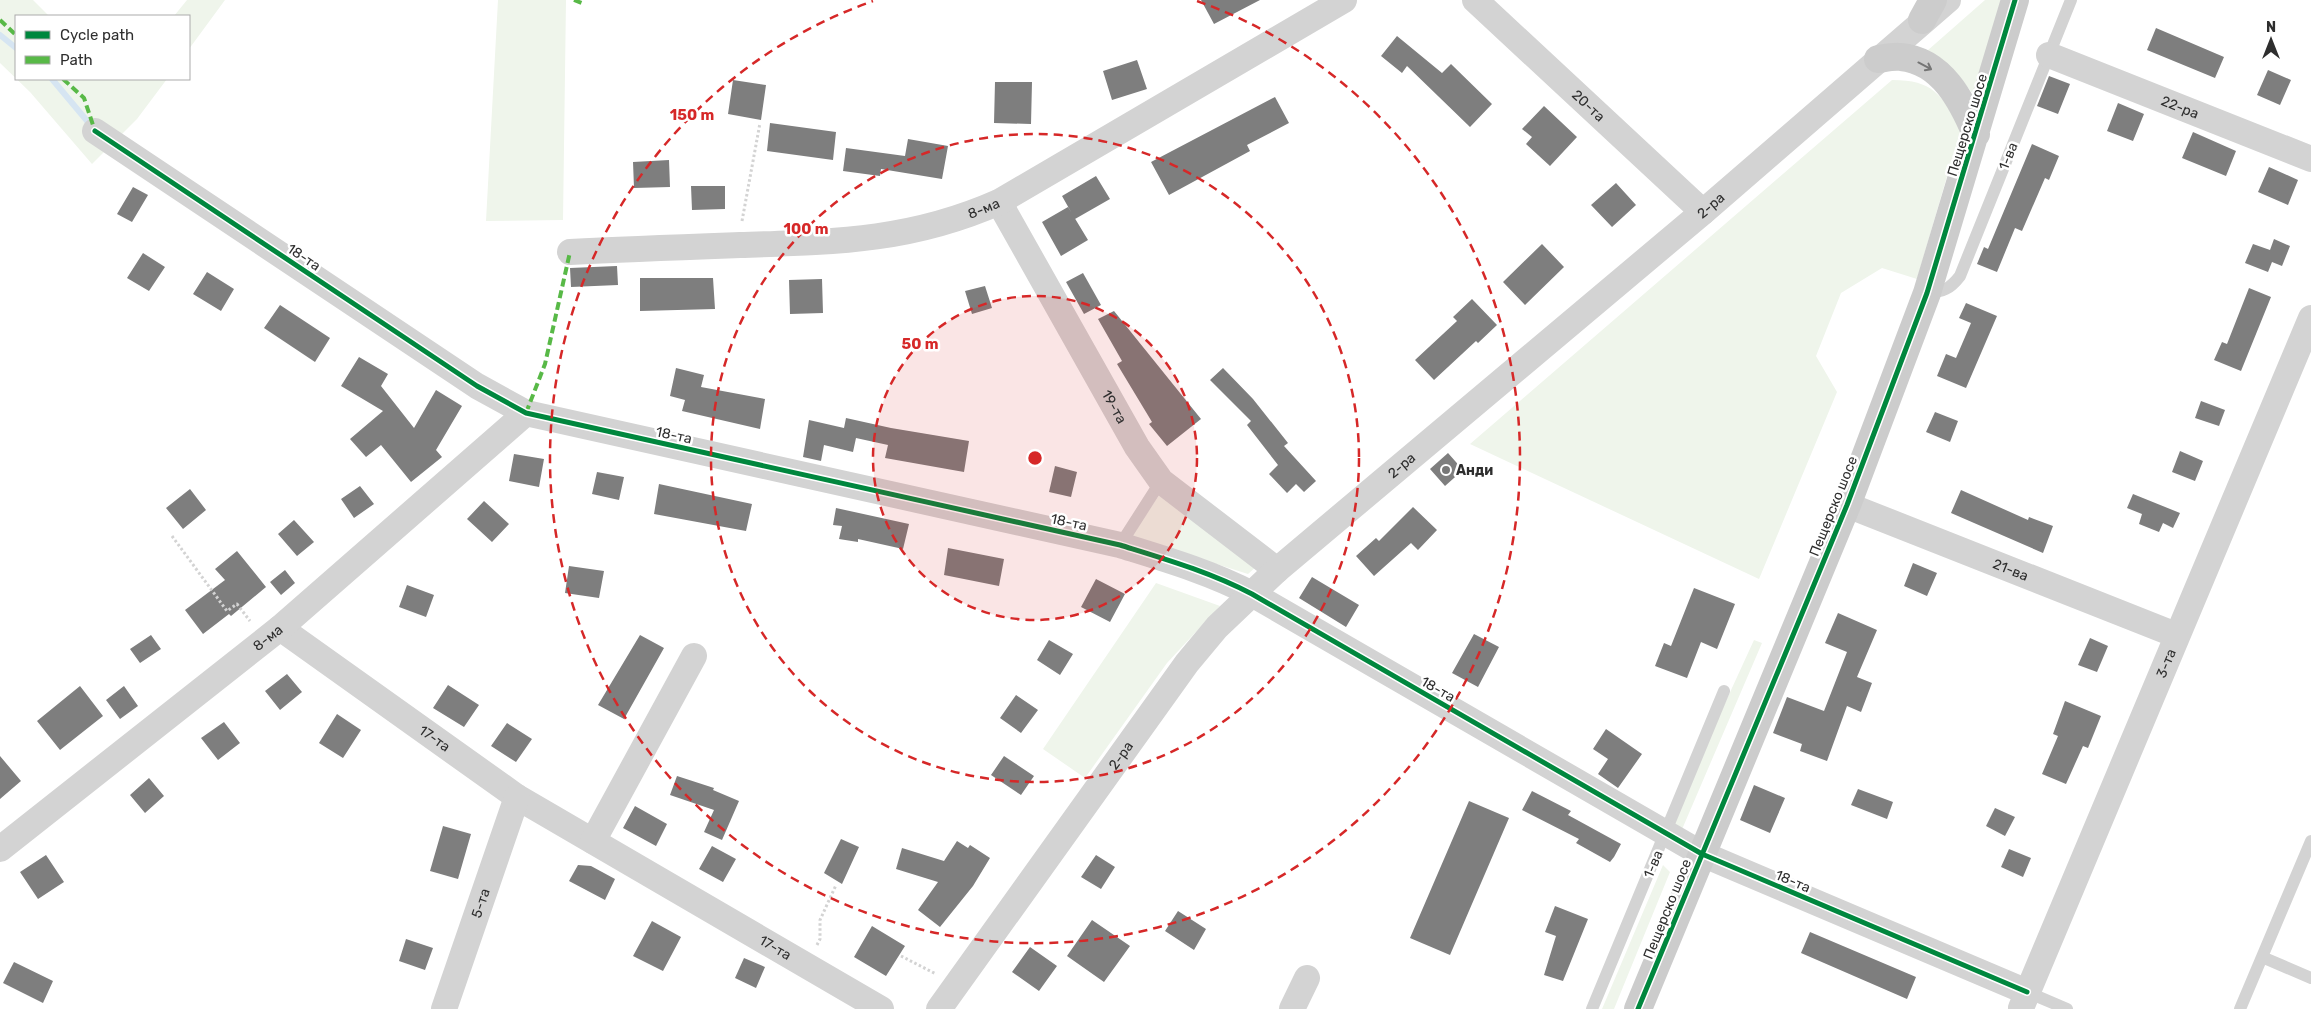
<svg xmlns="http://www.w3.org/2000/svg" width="2311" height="1009" viewBox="0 0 2311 1009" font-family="Rubik,sans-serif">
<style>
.green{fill:#eff5eb}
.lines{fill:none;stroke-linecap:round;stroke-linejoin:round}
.stream{stroke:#d6e5f2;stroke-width:6}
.building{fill:#7e7e7e}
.path{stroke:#d3d3d3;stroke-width:3;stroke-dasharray:2.5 2.5;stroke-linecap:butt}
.lane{stroke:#d3d3d3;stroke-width:12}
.street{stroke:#d3d3d3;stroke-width:26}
.secondary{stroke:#ccc;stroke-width:28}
.quiet{stroke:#58b947;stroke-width:4;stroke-dasharray:8 4;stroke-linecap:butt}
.cycleway-casing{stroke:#fff;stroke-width:8}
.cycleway{stroke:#00873e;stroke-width:5}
.oneway{stroke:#757575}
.ring{fill:none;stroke:#d62828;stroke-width:2.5;stroke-dasharray:9 6}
.poi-dot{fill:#777;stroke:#fff;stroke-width:2}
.labels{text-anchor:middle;stroke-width:5;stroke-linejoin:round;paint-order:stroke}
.street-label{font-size:14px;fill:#2e2e2e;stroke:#fff}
.poi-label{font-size:14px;font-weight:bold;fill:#2e2e2e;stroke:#fff;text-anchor:start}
.centre{fill:#d62828;stroke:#fff;stroke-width:2.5}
.ring-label{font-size:15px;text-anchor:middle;font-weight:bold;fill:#d62828;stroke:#fff;stroke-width:5;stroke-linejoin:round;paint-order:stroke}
</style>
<rect width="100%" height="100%" fill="#fff"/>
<!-- green -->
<path class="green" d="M0,0h33l16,16h-33v63h151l-30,40 -45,45 -62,-72 -30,-29z
M187,0h38l-36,49v-33h-15z
M498,0h68l-3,220 -77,1z
M1985,0h18l-27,98 -17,-22 -40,-18z
M1892,80c42,0 47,15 70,45l-45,154 -35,-11 -41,25 -25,63 21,36 -78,187 -289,-135z
M1160,494l97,72 -9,8 -117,-37z
M1156,583l64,23 -53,57 -82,115 -42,-29z
M1754,640l8,3 -85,198 -12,-7z
M1663,865l7,7 -56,137h-12z"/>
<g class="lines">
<!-- stream -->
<path class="stream" d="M0,35l16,13
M52,79l41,49"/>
</g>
<!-- building -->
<path class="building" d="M1201,0h59l-46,24z
M2156,28l68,29 -9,21 -68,-28z
M1397,36l45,37 9,-9 41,40 -22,23 -63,-61 -5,7 -21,-17z
M1137,60l10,29 -35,11 -9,-29z
M2268,70l23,10 -11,25 -23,-10z
M2049,76l21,8 -12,30 -21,-8z
M733,80l33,5 -5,35 -33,-6z
M995,82h37l-1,42 -37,-1z
M1275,97l14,26 -42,22 3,6 -81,44 -18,-33z
M2118,103l26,11 -11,27 -26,-10z
M1544,106l33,31 -27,29 -24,-22 6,-7 -10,-8z
M770,123l66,9 -3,28 -66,-9z
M2193,132l43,19 -10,25 -44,-18z
M908,139l40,7 -6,33 -61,-10 -1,7 -37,-5 3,-23 59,8z
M2032,144l27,12 -10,24 -4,-2 -23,53 -7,-3 -18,44 -20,-8 7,-17 4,2z
M669,160l1,27 -36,1 -1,-26z
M2269,167l29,13 -10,25 -30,-13z
M1096,176l14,23 -35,20 -13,-23z
M1616,183l20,22 -24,22 -21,-22z
M691,186h34v23l-33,1z
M133,187l15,8 -16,27 -15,-8z
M1068,207l20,33 -27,16 -19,-34z
M2274,239l16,7 -8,20 -10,-4 -4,10 -23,-9 8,-19 17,6z
M1542,244l22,23 -39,38 -22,-23z
M143,253l22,14 -16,24 -22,-13z
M617,266l1,19 -47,2 -1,-19z
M207,272l27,17 -13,22 -28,-17z
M1083,273l18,32 -17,9 -18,-32z
M640,278h73l2,31 -75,2z
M822,279l1,34 -33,1 -1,-34z
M985,286l7,22 -20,6 -7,-23z
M2249,288l22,9 -30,74 -27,-11 8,-18 5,2z
M1472,299l25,26 -19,18 -2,-2 -42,39 -19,-20 42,-39 -4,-4z
M1966,303l31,13 -31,72 -29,-12 9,-22 10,4 15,-35 -12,-5z
M280,305l50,33 -15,24 -51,-34z
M1114,311l87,108 -34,27 -18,-22 3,-2 -35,-58 5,-3 -24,-42z
M359,357l29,17 -7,12 33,42 22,-38 26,16 -26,44 6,7 -31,25 -30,-37 -15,12 -16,-18 33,-28 -42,-25z
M676,368l28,7 -3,12 64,12 -5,30 -78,-18 3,-11 -15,-4z
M1223,368l30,31 35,44 -4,3 32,35 -12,11 -8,-8 -9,9 -18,-19 9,-9 -31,-40 4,-4 -41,-41z
M2201,401l24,9 -6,16 -24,-8z
M1935,412l23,9 -8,21 -24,-10z
M846,418l45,10 78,13 -5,31 -79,-14 3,-13 -32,-7 -3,14 -29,-7 -3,16 -18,-4 6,-37 35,8z
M2180,451l23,10 -8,20 -23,-9z
M1448,453l15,17 -18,16 -15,-17z
M514,454l30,5 -5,28 -30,-6z
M1055,466l22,6 -6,25 -22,-5z
M597,472l27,5 -5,23 -27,-6z
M659,484l93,20 -6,27 -92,-17z
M360,486l14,18 -20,14 -13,-19z
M190,489l16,21 -23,19 -17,-21z
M1961,490l67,30 1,-3 24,9 -10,27 -92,-40z
M2133,494l47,19 -7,15 -10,-5 -4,9 -20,-8 3,-10 -15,-6z
M484,501l25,23 -17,18 -25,-23z
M1413,507l24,23 -19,20 -7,-7 -37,33 -18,-20 20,-18 3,3z
M836,508l73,16 -6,25 -45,-10v3l-19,-3 3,-13 -9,-1z
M294,520l20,22 -17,14 -19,-22z
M948,548l56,11 -5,27 -55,-11z
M237,551l29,36 -35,29 -2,-2 -26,20 -18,-24 40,-30 -10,-11z
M1913,563l24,10 -10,23 -23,-10z
M569,566l35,5 -5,27 -34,-5z
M285,570l10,13 -14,12 -11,-13z
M1312,577l47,28 -13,22 -47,-29z
M1096,579l29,15 -15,28 -29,-15z
M407,585l27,10 -8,22 -27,-10z
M1694,588l41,16 -18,45 -16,-7 -14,36 -32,-12 9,-23 7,3z
M1838,613l39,17 -20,47 15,6 -11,29 -14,-6 -20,55 -27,-10 2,-7 -29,-11 14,-36 37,14 23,-59 -22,-9z
M1474,634l25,13 -21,40 -26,-14z
M151,635l10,14 -21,14 -10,-14z
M640,635l24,13 -40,71 -26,-14z
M2090,638l18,8 -11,26 -19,-7z
M1049,640l24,14 -13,21 -23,-15z
M287,674l15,18 -22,18 -15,-19z
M448,685l31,20 -15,22 -31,-19z
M80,686l23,30 -43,34 -23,-29z
M124,686l14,20 -18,13 -14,-19z
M1016,695l22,15 -17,23 -21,-15z
M2065,701l36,15 -13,32 -5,-2 -17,38 -24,-10 16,-38 -5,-2z
M337,714l24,16 -18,28 -24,-15z
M224,722l16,21 -22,17 -17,-22z
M507,723l25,16 -16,23 -25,-16z
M1606,729l36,25 -24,34 -20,-14 10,-15 -15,-10z
M0,756l21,25 -21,18z
M1004,756l30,20 -13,19 -30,-20z
M677,776l37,12 -1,2 26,11 -17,39 -18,-8 10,-22 -44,-15z
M149,778l15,18 -19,17 -15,-18z
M1754,785l31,13 -15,35 -30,-13z
M1858,789l35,13 -6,17 -36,-14z
M1532,791l39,20 -3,4 53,29 -7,13 -4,5 -34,-19 3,-4 -57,-29z
M1469,801l40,17 -59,137 -40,-17z
M635,806l32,18 -11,22 -33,-18z
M1995,808l20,9 -10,19 -19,-10z
M443,826l28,8 -13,45 -28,-8z
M841,839l18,8 -17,37 -18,-11z
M957,841l11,7 2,-3 20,13 -17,28 -33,41 -22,-17 20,-28 -42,-13 6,-21 42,13z
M712,846l24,13 -13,23 -24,-13z
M2009,849l22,9 -8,19 -22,-10z
M46,855l18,27 -26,17 -18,-27z
M1096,855l19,12 -14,22 -20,-12z
M578,865l13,1 24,13 -10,21 -36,-19z
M1555,906l33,13 -25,62 -19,-6 12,-39 -11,-4z
M1178,911l28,18 -12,21 -29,-19z
M1092,920l38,26 -26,36 -37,-26z
M652,921l29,16 -18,34 -30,-15z
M872,926l33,20 -19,30 -32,-19z
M1810,932l106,45 -9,22 -106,-46z
M406,939l27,9 -8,22 -26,-9z
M1030,947l27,19 -18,25 -27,-19z
M744,958l21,9 -9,21 -21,-10z
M14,962l39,19 -10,22 -40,-20z"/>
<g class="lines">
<!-- path -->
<path class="path" d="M742,221l18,-98
M172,536l55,75 10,-7 13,17
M817,945l3,-6v-19l16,-35
M901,956l35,18"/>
<!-- lane -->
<path class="lane" d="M1927,293c16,-1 23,-4 33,-17l111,-276
M1120,545l41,-64
M2262,957l49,21
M2027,992l40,17
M1592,1009l132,-318
M2240,1009l71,-168"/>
<!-- street -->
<g class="street">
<path id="s1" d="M1475,0l228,212"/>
<path id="s2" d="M2049,55l262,104"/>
<path d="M95,131l382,255 49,27 594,132c45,14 90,27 132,49l450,260 325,138"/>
<path id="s3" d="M999,202l138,245 24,34 116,89"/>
<path id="s4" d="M570,252c57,-3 114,-5 170,-7 95,-3 171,-4 259,-43l345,-202"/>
<path id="s5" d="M1847,505l329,130"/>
<path id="s6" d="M280,628l237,169 364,212"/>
<path d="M593,841l101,-185"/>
<path id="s7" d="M0,849l280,-221 246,-215"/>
<path id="s8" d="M2021,1008l290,-690"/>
<path id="s9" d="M444,1009l73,-212"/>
<path id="s10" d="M939,1009l248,-346 30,-36 60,-57 426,-358 245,-212"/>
<path d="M1292,1009l15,-31"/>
</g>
<!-- secondary -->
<path class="secondary" d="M1922,20l11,-20
M1878,59c7,-1 16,-3 23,-2 41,4 61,44 75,77
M1638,1009l209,-504 80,-212 88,-293"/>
<!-- quiet -->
<path class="quiet" d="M574,0l10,4
M0,20l16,15
M63,79l21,19 11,33
M526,413l19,-49 25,-112"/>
<!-- cycleway casing -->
<g class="cycleway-casing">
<path id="cycleway" d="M95,131l382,255 49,27 594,132c45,14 90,27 132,49l450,260 325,138
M1638,1009l209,-504 80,-212 88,-293"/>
</g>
<!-- cycleway -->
<use href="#cycleway" class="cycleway"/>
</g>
<!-- one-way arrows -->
<defs><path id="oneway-shaft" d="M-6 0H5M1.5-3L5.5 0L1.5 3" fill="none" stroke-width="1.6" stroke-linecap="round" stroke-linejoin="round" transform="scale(1.25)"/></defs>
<use class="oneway" href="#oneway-shaft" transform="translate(1925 66) rotate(28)"/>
<!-- distance rings -->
<circle cx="1035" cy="458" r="162" fill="#d62828" fill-opacity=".12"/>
<g class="ring">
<circle cx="1035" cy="458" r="162"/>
<circle cx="1035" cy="458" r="324"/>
<path d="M1197 1A485 485 0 1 1 873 1"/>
</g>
<!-- markers -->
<circle class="poi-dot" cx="1446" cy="470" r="5"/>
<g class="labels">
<!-- street labels -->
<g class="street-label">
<text dy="5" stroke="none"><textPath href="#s1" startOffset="155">20-та</textPath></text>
<text dy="5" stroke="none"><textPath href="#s2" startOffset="141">22-ра</textPath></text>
<text transform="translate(1967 125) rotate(-73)" y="5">Пещерско шосе</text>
<text transform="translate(2008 156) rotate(-68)" y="5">1-ва</text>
<text dy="5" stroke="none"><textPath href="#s10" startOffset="1122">2-ра</textPath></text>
<text dy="5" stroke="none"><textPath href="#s4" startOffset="418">8-ма</textPath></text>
<text transform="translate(304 257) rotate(34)" y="5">18-та</text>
<text dy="5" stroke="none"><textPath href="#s3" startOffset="235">19-та</textPath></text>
<text transform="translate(674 435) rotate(12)" y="5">18-та</text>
<text dy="5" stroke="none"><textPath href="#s10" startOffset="718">2-ра</textPath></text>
<text transform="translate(1833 506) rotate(-68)" y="5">Пещерско шосе</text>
<text transform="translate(1069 522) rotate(12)" y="5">18-та</text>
<text dy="5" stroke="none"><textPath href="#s5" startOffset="176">21-ва</textPath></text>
<text dy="5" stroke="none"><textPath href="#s7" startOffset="341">8-ма</textPath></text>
<text dy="5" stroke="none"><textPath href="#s8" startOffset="374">3-та</textPath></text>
<text transform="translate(1438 689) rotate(30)" y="5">18-та</text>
<text dy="5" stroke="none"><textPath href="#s6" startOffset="190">17-та</textPath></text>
<text dy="5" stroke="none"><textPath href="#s10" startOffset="312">2-ра</textPath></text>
<text transform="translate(1653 864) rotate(-67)" y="5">1-ва</text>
<text transform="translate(1793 881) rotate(23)" y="5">18-та</text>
<text dy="5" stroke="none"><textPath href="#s9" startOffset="112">5-та</textPath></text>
<text transform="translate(1667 909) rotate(-68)" y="5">Пещерско шосе</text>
<text dy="5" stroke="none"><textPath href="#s6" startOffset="590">17-та</textPath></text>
</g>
<!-- poi labels -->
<g class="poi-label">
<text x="1456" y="475">Анди</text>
</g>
</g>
<circle cx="1035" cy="458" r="8" class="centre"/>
<g class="ring-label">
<text x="692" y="120">150 m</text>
<text x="806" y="234">100 m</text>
<text x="920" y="349">50 m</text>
</g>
<!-- legend -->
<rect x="15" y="15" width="175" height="65" fill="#ffffff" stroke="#ababab"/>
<rect x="25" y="31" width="25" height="8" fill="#00873e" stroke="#ababab"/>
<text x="60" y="40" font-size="15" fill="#2e2e2e">Cycle path</text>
<rect x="25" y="56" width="25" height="8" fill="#58b947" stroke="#ababab"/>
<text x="60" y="65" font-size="15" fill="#2e2e2e">Path</text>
<!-- north arrow -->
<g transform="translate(2271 40)" stroke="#ffffff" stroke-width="4" paint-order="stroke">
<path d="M0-4L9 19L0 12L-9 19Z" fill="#2e2e2e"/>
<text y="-8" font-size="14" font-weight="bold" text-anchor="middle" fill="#2e2e2e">N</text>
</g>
</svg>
